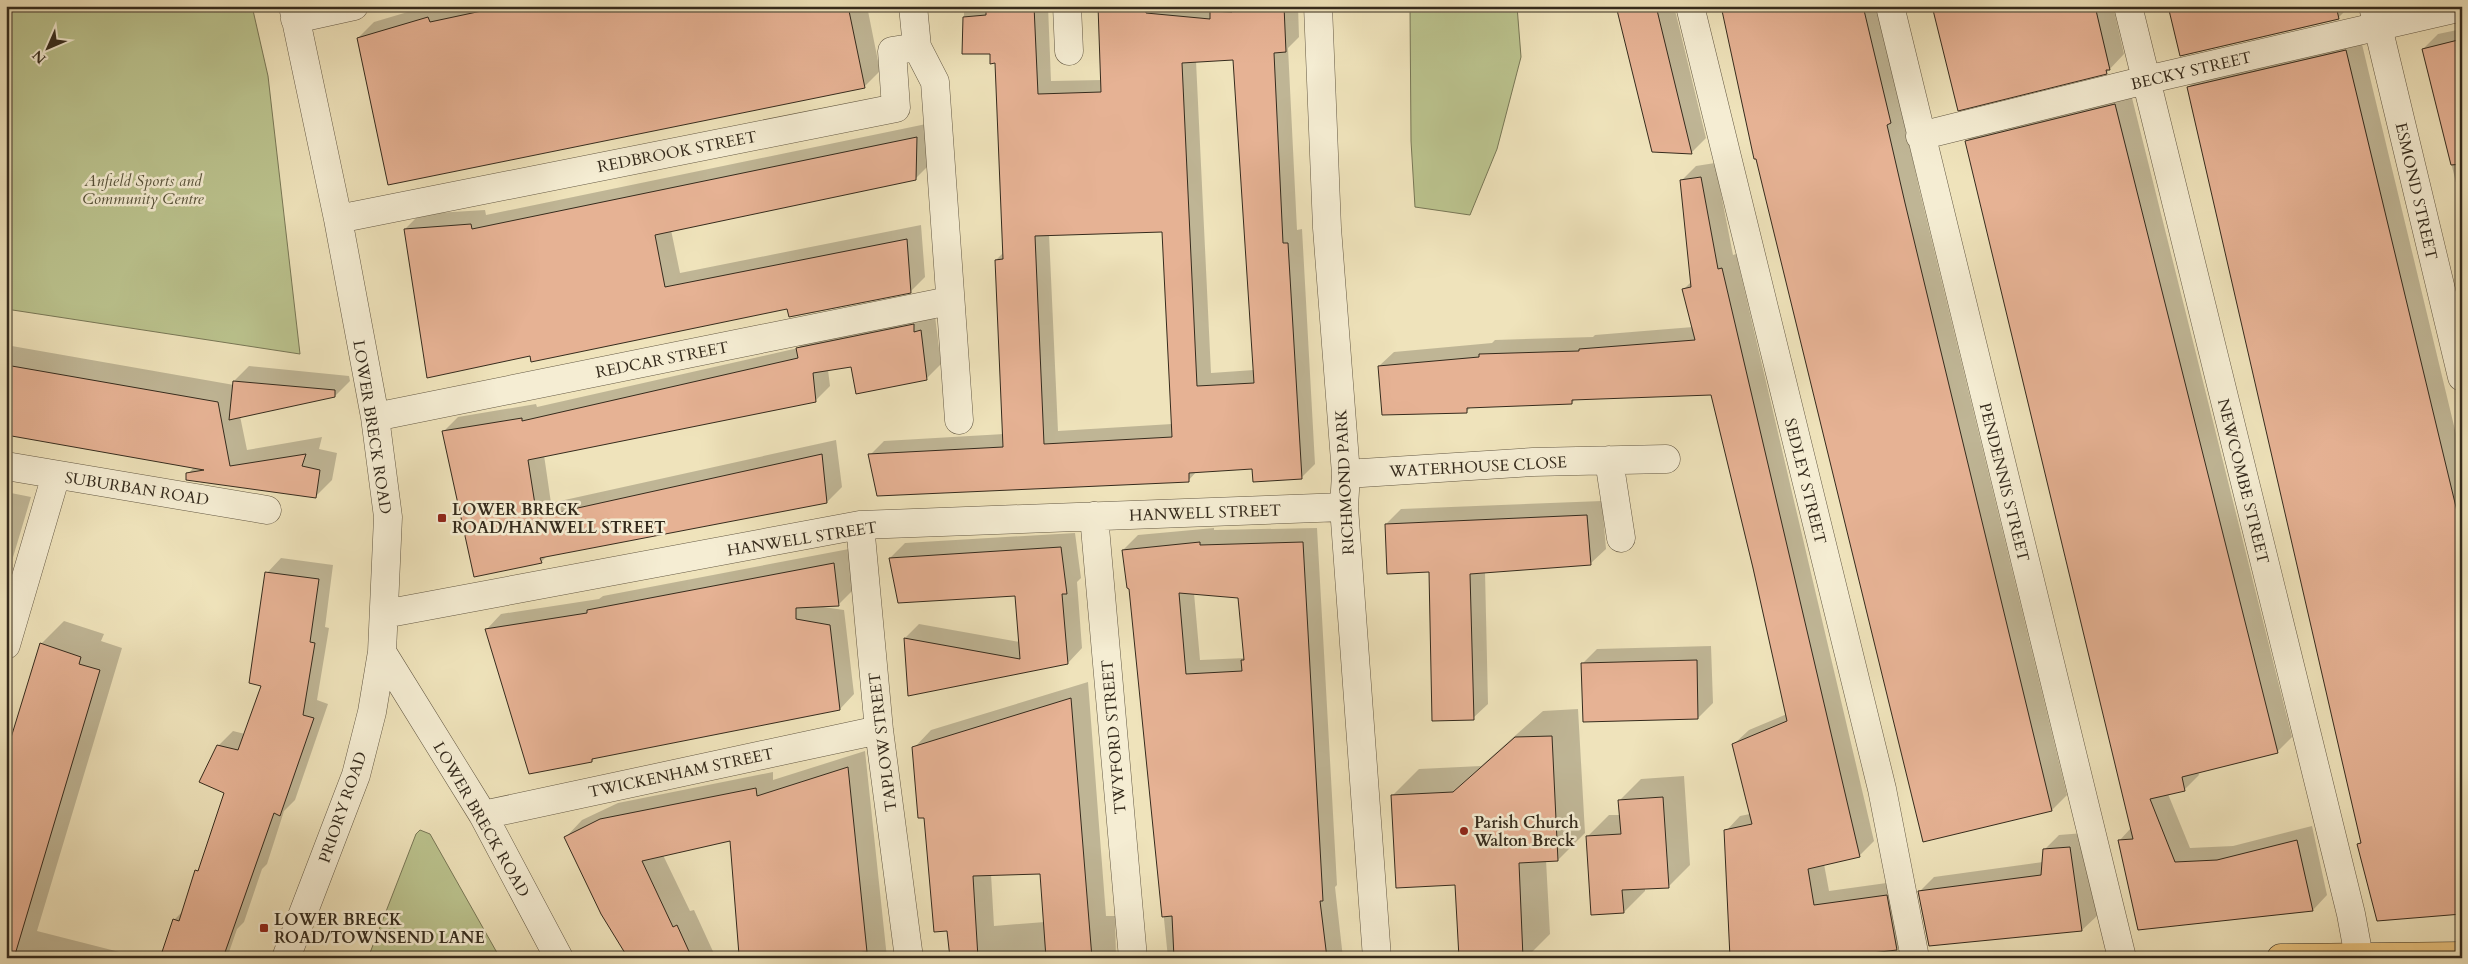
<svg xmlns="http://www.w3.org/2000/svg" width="2468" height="964" viewBox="0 0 2468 964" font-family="Cardo,serif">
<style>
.green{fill:#bbc38e;stroke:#787756}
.shadow{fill:#0003;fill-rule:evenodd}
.building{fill:#e6b294;stroke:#352b1d;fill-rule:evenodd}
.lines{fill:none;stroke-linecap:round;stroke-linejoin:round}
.minor-casing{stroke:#645944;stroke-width:29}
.major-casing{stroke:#352b1d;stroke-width:29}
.minor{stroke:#f5edd3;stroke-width:28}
.major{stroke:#e8c27e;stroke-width:28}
.poi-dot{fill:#8f2418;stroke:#f5edd3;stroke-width:2}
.labels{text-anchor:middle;stroke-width:5;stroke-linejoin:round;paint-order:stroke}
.street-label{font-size:16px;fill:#352b1d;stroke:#f5edd3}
.park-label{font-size:16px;font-style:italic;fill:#565139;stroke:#f5edd3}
.poi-label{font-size:16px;font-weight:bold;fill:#352b1d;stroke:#f5edd3;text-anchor:start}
</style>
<rect width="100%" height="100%" fill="#efe3bb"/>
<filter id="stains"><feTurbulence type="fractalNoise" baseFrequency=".004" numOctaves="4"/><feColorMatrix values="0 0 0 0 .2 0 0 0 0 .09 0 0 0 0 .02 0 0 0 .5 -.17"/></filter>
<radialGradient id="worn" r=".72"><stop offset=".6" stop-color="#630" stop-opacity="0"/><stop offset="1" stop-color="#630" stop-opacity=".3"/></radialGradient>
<!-- green -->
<path class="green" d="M6,6h246l16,70 32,278 -294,-45z
M1410,6h107l4,51 -24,92 -27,66 -55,-8 -4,-66z
M420,830l10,4 70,124h-132l48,-124z"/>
<!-- shadow -->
<path class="shadow" d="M428,6h439l13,65 -16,16 -506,-49 16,-16z
M964,6h84l3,75 51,-1 -3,-74h199l1,31 -11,11 9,182 5,-1 13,235 -14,14 -48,-11 -56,4 -9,10 -318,-26 14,-14 120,-7 -8,-174 8,-8 -8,-190 -5,-9h-27zM1234,59l20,311 -43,3 -15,-312zM1163,231l9,193 -114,7 -9,-197z
M1617,6h57l32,132 -15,15z
M1722,6h159l24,102 -3,3 17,77 148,607 -15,15 -128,31z
M1933,6h180l11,48 -17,18 -148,37z
M2169,6h181l-12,12z
M2462,29v178l-39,-158 15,-15z
M2360,36l102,423v453l-103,-68 2,-2 -172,-755 14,-15z
M2130,90l162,647 -15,15 -79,20 1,3 -15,15 -16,4 22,54 43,-2 79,-20 15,69 -14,15 -174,18 -19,-88 11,-12 -164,-687 14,-14z
M931,123l-1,41 -15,15 -244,51 9,43 241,-48 4,52 -15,15 -122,15 -257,47 -126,-125 15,-15 65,-4 1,5z
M1715,163l18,92 3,-1 138,587 -15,15 -35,8 5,27 72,-10 11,53 -15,15 -79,9 -92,-127 14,-15 10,-2 -16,-70 15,-14 38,-16 -75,-320 -136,4 -4,5 -101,4 -5,5 -87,-46 15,-14 98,-9 3,-3 98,-3 2,-2 98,-8 -9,-38 7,-7 -10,-101 15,-15z
M935,316l6,48 -15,15 -74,-13 -24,4 2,16 -15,15 -271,54 7,48 285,-63 6,47 -15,15 -279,53 -7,7 -98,-130 15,-15 78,-13 1,3 261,-59 14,-14z
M6,345l228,40v-4l15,-15 100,10 1,5 -15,15 -95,20 7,34 75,-13 -3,12 18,4 -5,27 -17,17 -127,-23 6,-7 -188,-33z
M6,492l25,5 -20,67 -5,4z
M1602,501l4,48 -15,14 -106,8 3,133 -15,14 -43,-147 -44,-47 15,-15z
M1214,528v2l103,-2 20,357 -2,2 8,71h-175l-38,-371 -7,-37 15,-15zM1194,593l46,4 5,61 -45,2z
M1075,533l6,45 -4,4 5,66 -14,15 -159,32 -4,-57 14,-14 101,18 -4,-47 -126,-37 15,-15z
M849,549l4,41 -15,15 -15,2 21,3 10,84 -14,15 -245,48 -3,4 -105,-132 14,-15 98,-15 4,-3z
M281,558l52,7 -8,62 4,1 -12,72 11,4 -33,96 -11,11 -17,53 -5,5 -18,53 -7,7 -10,29h-66l13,-38 10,-10 13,-39 4,-5 24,-74 -7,-46 15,-15 12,3 18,-48 4,-113z
M64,621l40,13 -3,7 21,7 -85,283 106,27h-137v-200l35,-114z
M1711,646l2,57 -15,15 -116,-54 15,-15z
M1088,682l18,234h9l1,42h-165l-2,-28 -24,-114 -11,-68 17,-18zM1042,873l3,49 -51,4 -3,-52z
M1578,709l7,124 -27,27h-12l4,74 -24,24h-66l-4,-74 -64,-88 27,-27 62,-3 62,-55z
M865,751l22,207h-147l-9,-118 -68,15 27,56 4,-1 22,48h-86l-64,-121 16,-17 36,-17 155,-31v8z
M1684,776l6,89 -21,21 -24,2v3l-21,21 -37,-75 22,-22h11l-1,-14 22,-22z
M2084,833l13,83 -15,14 -163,-38 15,-15 109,-15 1,-12 15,-15z"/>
<!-- building -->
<path class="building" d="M505,6h343l17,82 -477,97 -31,-147 71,-21 2,5z
M986,6h48l4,88 63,-2 -3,-86h47l1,7 64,6v-8l22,1 -1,-6h53l2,46 -12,1 9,190h5l14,236 -49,3 -1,-13 -63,4v9l-312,14 -9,-42 135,-7 -8,-187 8,-1 -8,-196 -5,1v-10h-28l1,-37 23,-2zM1233,60l21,323 -57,3 -15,-323zM1162,232l10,205 -128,7 -9,-208z
M1616,6h40l36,148 -40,-2z
M1721,6h142l28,117 -4,2 18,78 147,608 -129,31 -160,-654 -7,-29h-2z
M1932,6h163l15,64h-4l1,4 -149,37z
M2168,6h168l3,13 -159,37z
M2462,39v125l-11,1 -29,-116z
M2346,50l116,482v382l-85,7 -20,-77 4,-1 -19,-82 -155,-674z
M2115,104l163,649 -96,24 3,14 -35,8 25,63 42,-2 80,-20 16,71 -175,19 -20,-90 15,-1 -168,-698z
M917,137l-1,43 -261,55 10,52 242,-48 4,54 -122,24 -2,-8 -256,53 -1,-6 -103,22 -23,-149 67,-5 1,5z
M1701,177l17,92 4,-1 138,589 -52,12 6,36 73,-10 10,55 -68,8h-99l-6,-128 28,-6 -20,-80 55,-23 -34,-153 -42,-173 -139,5v4l-105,4v5l-85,2 -4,-49 101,-9v-3l100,-3v-2l116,-9 -13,-51 9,-2 -11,-107z
M914,324v8l7,-2 6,50 -71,14 -5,-27 -38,6 3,29 -288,58 9,57 285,-63 5,49 -287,55 2,5 -68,14 -32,-146 80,-13v3l276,-63 -2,-10z
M6,365l212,37 12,64 76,-12 -4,12 18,4 -4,28 -130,-18v-7l18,-3 -198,-35z
M233,381l102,9v7l-106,23z
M1587,515l4,50 -121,9 4,146 -42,1 -3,-149 -42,2 -2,-50z
M1200,542v3l103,-3 20,359h-3l7,57h-153l-2,-42 -10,1 -33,-328 -2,-1 -5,-38zM1179,593l59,5 6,62h-3l1,11 -56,3z
M1061,547l6,47h-5l6,70 -160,32 -4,-58 116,21 -5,-63 -117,7 -9,-45z
M834,563l5,43 -43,2v11l34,6 10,85 -248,49v3l-63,12 -44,-145 102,-16v-3z
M265,572l54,7 -9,63 5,1 -12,72 11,3 -34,98 -6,-3 -51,145h-63l13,-39 6,2 16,-51 3,1 26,-78 -25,-11 18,-37 21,5 23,-64 -12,-3z
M40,643l41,14 -2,7 21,6 -86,288 -8,-2v-202z
M1697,660l1,59 -115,3 -2,-59z
M1071,698l21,260h-46l-6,-84 -67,2 5,82h-28l-3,-27 -13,1 -10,-114h-6l-6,-71z
M1552,736l6,125 -39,2 4,95h-64l-4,-73 -59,3 -5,-93 62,-3 62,-55z
M848,767l19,185 -70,6v-2l-58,-1 -9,-114 -88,20 31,66 4,-2 15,33h-64l-27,-44 -37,-77 36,-18 156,-31 1,8z
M1663,797l6,91 -47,2 2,23 -33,2 -5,-79 35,-2 -3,-34z
M2070,847l12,84 -153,15 -11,-55 123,-16 2,-26z"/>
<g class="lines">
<!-- minor casing -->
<g class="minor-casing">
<path id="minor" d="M1067,6l2,45
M1318,6l9,222 19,246 -2,33 33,451
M1690,6l192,783 33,169
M1890,6l232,952
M2128,6l223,908 8,43
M2373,6l89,371
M295,19l59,-13
M917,47l18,35 24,338
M1920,136l226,-56 316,-73
M338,219l558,-111 -4,-57 25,-4 -4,-41
M375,417l574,-116
M1609,460l12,78
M6,466l261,44
M1346,474l187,-12 133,-3
M1094,516l39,442
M860,525l19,205 30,228
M384,614l476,-89 484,-18
M6,645l50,-170
M382,652l101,163 76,143
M483,815l396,-85
M286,958l70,-183 16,-63 10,-60 6,-135 -13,-100 -37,-198 -45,-213"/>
</g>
<!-- major casing -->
<g class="major-casing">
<path id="major" d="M2281,958l181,-2"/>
</g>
<!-- minor -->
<use href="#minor" class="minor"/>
<!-- major -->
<use href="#major" class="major"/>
</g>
<!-- markers -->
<g class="poi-dot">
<rect x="437" y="513" width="10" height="10" rx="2.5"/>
<circle cx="1464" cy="831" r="5"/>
<rect x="259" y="923" width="10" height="10" rx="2.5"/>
</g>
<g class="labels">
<!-- street labels -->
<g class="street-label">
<text transform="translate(2191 70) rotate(-13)" y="6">BECKY STREET</text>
<text transform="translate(677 151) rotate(-11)" y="6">REDBROOK STREET</text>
<text transform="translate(2417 191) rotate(77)" y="6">ESMOND STREET</text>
<text transform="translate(662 359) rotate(-11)" y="6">REDCAR STREET</text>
<text transform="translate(373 427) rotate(81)" y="6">LOWER BRECK ROAD</text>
<text transform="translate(1478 466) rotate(-3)" y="6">WATERHOUSE CLOSE</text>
<text transform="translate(1806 481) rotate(76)" y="6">SEDLEY STREET</text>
<text transform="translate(2244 481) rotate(76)" y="6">NEWCOMBE STREET</text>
<text transform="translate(1344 482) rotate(-93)" y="6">RICHMOND PARK</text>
<text transform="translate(2005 482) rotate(76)" y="6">PENDENNIS STREET</text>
<text transform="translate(137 488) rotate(9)" y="6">SUBURBAN ROAD</text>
<text transform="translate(1205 512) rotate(-2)" y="6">HANWELL STREET</text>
<text transform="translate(802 538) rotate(-9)" y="6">HANWELL STREET</text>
<text transform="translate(1113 737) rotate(-95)" y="6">TWYFORD STREET</text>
<text transform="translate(882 742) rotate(-97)" y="6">TAPLOW STREET</text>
<text transform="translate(681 772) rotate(-12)" y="6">TWICKENHAM STREET</text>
<text transform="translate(342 807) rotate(-71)" y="6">PRIORY ROAD</text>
<text transform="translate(482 819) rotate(60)" y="6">LOWER BRECK ROAD</text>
</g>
<!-- park labels -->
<g class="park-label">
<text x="143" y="186">Anfield Sports and<tspan x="143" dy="18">Community Centre</tspan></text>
</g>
<!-- poi labels -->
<g class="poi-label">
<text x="452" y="515">LOWER BRECK<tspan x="452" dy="18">ROAD/HANWELL STREET</tspan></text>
<text x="1474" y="828">Parish Church<tspan x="1474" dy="18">Walton Breck</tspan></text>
<text x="274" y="925">LOWER BRECK<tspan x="274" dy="18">ROAD/TOWNSEND LANE</tspan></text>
</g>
</g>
<!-- margin -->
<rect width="2468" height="964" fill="none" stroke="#efe3bb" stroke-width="25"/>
<rect x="8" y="8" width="2453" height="949" fill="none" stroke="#352b1d" stroke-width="2.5"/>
<rect x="12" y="12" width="2443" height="939" fill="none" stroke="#352b1d"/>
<!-- north arrow -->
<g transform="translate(48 48) rotate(225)" stroke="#f5edd3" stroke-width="4" paint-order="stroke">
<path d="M0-4L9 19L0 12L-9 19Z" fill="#352b1d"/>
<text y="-8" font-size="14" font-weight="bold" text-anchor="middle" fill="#352b1d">N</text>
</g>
<rect width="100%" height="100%" filter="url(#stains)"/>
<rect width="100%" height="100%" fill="url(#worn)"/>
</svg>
